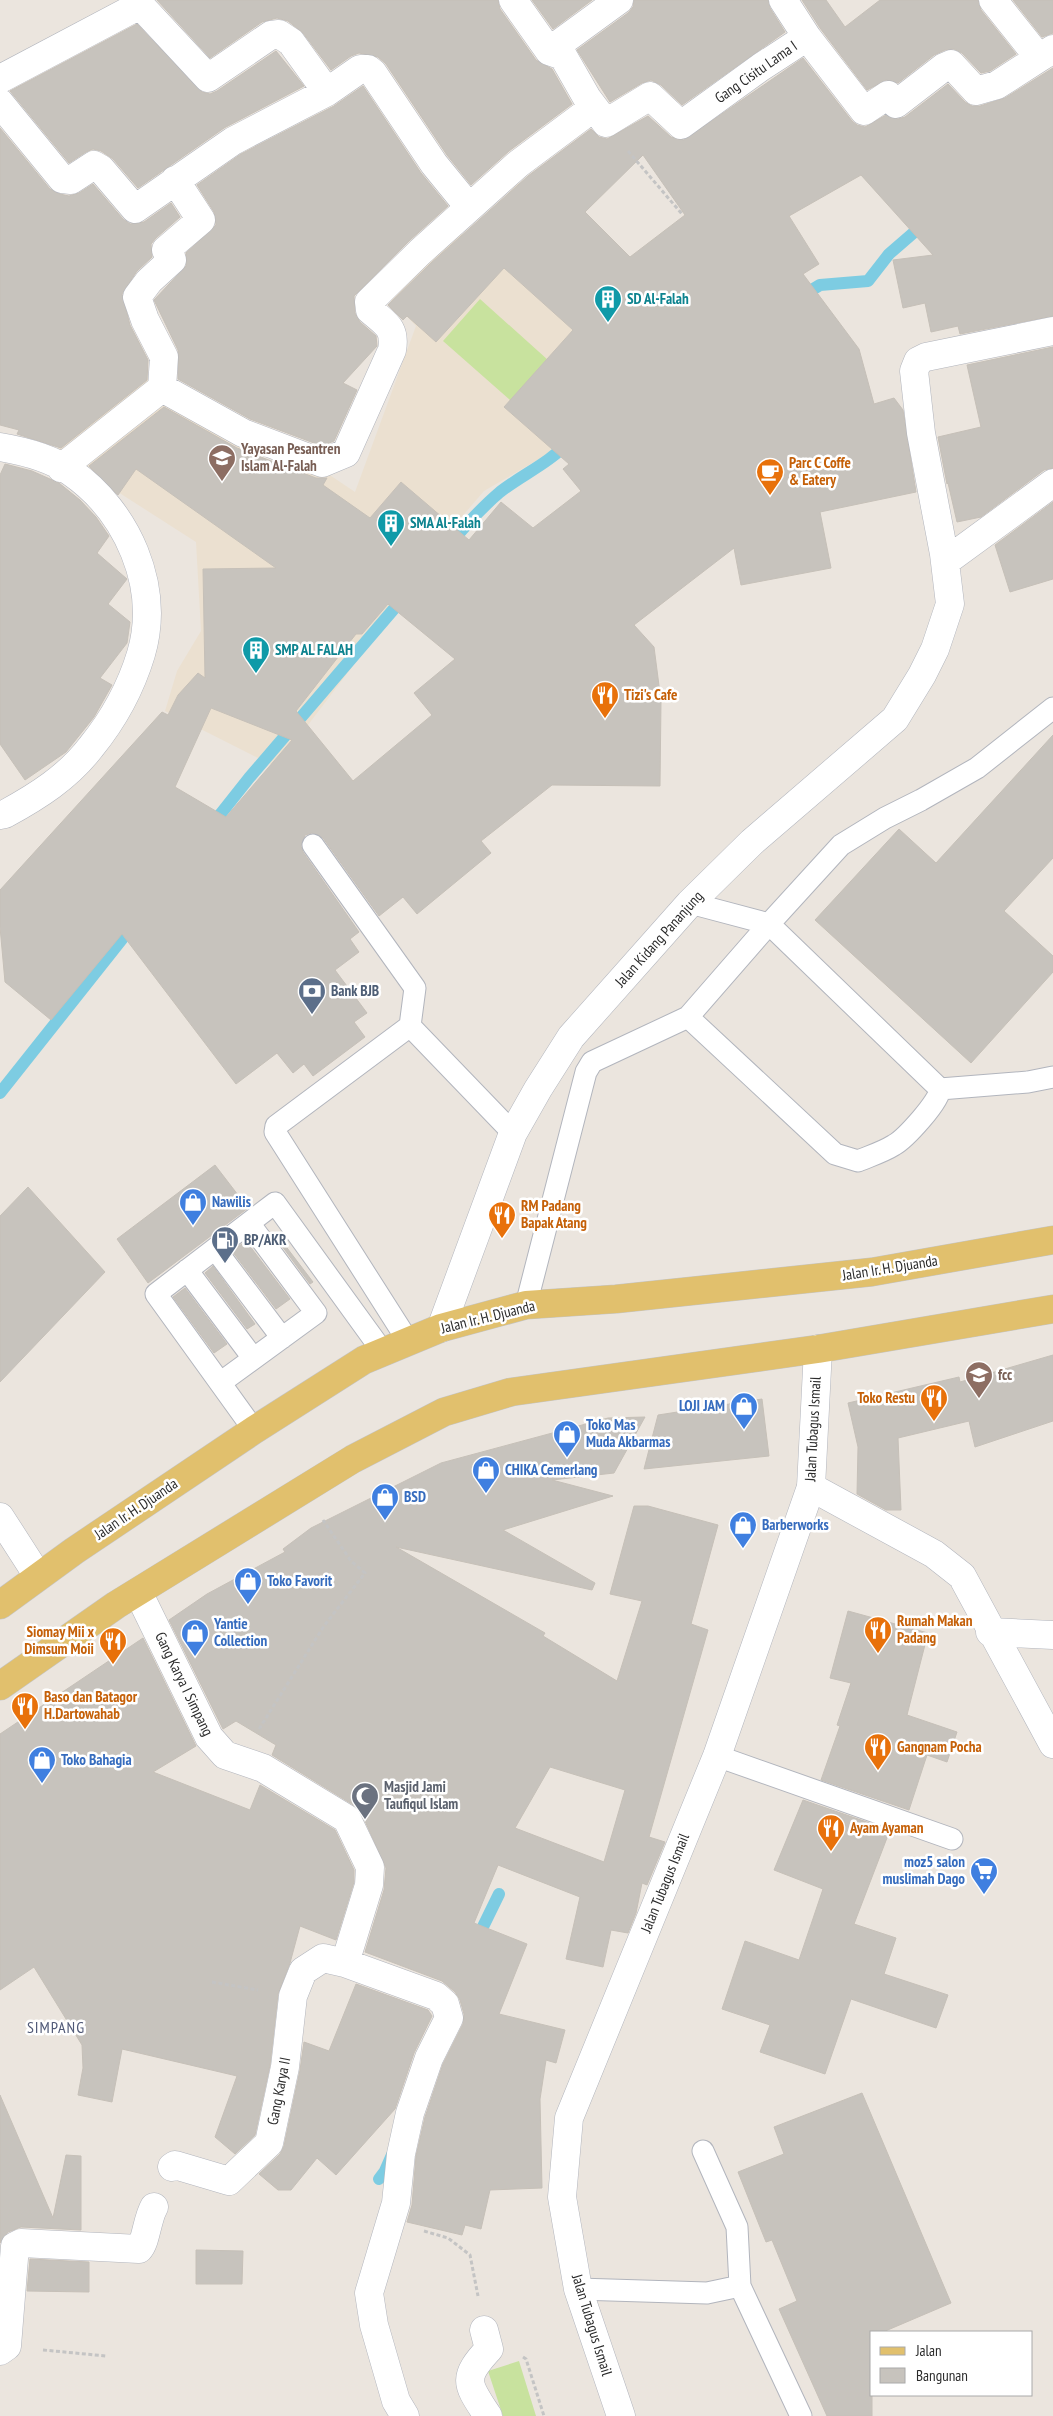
<svg xmlns="http://www.w3.org/2000/svg" width="1053" height="2416" viewBox="0 0 1053 2416" font-family="'PT Sans Narrow',sans-serif">
<style>
.education{fill:#ebe0d0}
.pitch{fill:#c8e29e}
.lines{fill:none;stroke-linecap:round;stroke-linejoin:round}
.stream{stroke:#7dcce2;stroke-width:12}
.building{fill:#c7c3bd;stroke:#c6c0b8;fill-rule:evenodd}
.service-casing{stroke:#b2b5bd;stroke-width:23}
.minor-casing{stroke:#b2b5bd;stroke-width:29}
.secondary-casing{stroke:#b2b5bd;stroke-width:29}
.primary-casing{stroke:#c4c4c4;stroke-width:29}
.path{stroke:#c4c4c4;stroke-width:3;stroke-dasharray:4 2.5;stroke-linecap:butt}
.service{stroke:#fff;stroke-width:21}
.minor{stroke:#fff;stroke-width:28}
.secondary{stroke:#fff;stroke-width:28}
.primary{stroke:#e1c06d;stroke-width:28}
.labels{text-anchor:middle;stroke-width:5;stroke-linejoin:round;paint-order:stroke}
.street-label{font-size:15px;fill:#2b2b2b;stroke:#fff}
.culture-label{font-size:15px;font-weight:bold;fill:#0d838f;stroke:#fff;text-anchor:start}
.education-label{font-size:15px;font-weight:bold;fill:#785e54;stroke:#fff;text-anchor:start}
.food-label{font-size:15px;font-weight:bold;fill:#c56008;stroke:#fff;text-anchor:start}
.service-label{font-size:15px;font-weight:bold;fill:#4e5e75;stroke:#fff;text-anchor:start}
.shop-label{font-size:15px;font-weight:bold;fill:#366cbe;stroke:#fff;text-anchor:start}
.worship-label{font-size:15px;font-weight:bold;fill:#5b616d;stroke:#fff;text-anchor:start}
.neighbourhood-label{font-size:16px;letter-spacing:1px;fill:#505977;stroke:#fff}
</style>
<rect width="100%" height="100%" fill="#ebe5de"/>
<!-- education -->
<path class="education" d="M518,183l153,134 -118,134 -69,40 -31,36 -91,127 -86,113 -111,-56 12,-40 24,-40 -5,-89 -142,-91 94,-74 139,97 13,-19 55,37 61,-166 -28,-29 68,-70 11,14z"/>
<!-- pitch -->
<path class="pitch" d="M480,299l68,61 -37,41 -68,-60z
M519,2361l17,55h-33l-15,-45z"/>
<g class="lines">
<!-- stream -->
<path class="stream" d="M800,297l20,-12 48,-4 21,-27 37,-32
M449,545c16,-19 32,-37 51,-53 23,-18 50,-29 69,-51
M211,826l38,-48 156,-182
M0,1093l134,-169
M476,1941l23,-47
M379,2179l6,-8 7,-16"/>
</g>
<!-- building -->
<path class="building" d="M157,0h341l2,9 36,51 16,9 20,35 -63,47 -38,34 -24,-30 -61,-91 -8,-7 -19,-4 -8,3 -20,14 -28,-37 -15,-12 -11,-3 -15,4 -52,36z
M532,0h60l-39,29z
M634,0h134l2,8 15,24 -103,73 -21,-20 -10,-5 -9,3 -32,19 -33,-52 51,-37 5,-6z
M802,0h24l19,27 35,-27h98l3,10 35,44 -26,17 -9,2 -19,-20 -8,-4 -9,1 -11,5 -36,28 -12,-3 -19,10 -47,-62z
M1013,0h40v33l-11,4z
M137,24l65,68 8,2 7,-3 59,-40 28,35 -80,42 -86,60 -25,-29 -12,-8 -8,-2 -7,3 -17,11 -59,-72z
M803,58l49,63 5,4 8,2 21,-12 12,4 7,-2 43,-33 17,18 7,4h8l25,-8 48,-30v248l-93,18 -2,-8 -27,6 -6,-29 -22,5 -10,-48 40,-5 -72,-80 -72,41 30,48 -16,10 56,75 15,55 20,-6 9,12 13,82 -96,20 11,56 -90,17 -7,-37 -100,77 20,22 7,54 -1,85 -108,-1 -71,56 10,12 -74,61 -14,-17 -24,19 -56,-78 -11,-5 -7,2 -4,11 2,6 56,80 -9,7 9,13 -24,18 32,43 -13,9 11,15 -52,39 -9,-12 -11,9 -16,-20 -41,31 -114,-150 -71,86 -46,-38 -5,-55v-37l162,-178 6,3 10,-20 20,-22 7,5 -2,-109 73,-1 -140,-99 -18,26 -29,-29 75,-59 73,41 79,30h11l-4,7 47,33 31,-36 68,58 32,-38 32,26 48,-37 -18,-22 6,-5 -65,-57 69,-77 -69,-62 -68,74 -29,-26 -4,4 -15,-15 43,-42 97,-87 63,-47 8,8 8,2 41,-23 23,21 13,3zM643,155l42,60 -55,42 -45,-45zM388,604l67,55 -41,34 18,22 -79,66 -57,-70 60,-77h6zM211,708l81,32 -66,77 -51,-30z
M363,86l58,87 27,33 -39,35 -55,55 1,17 5,9 16,14 1,10 -34,37 14,7 -23,51 -12,5 -72,-27 -72,-40v-29l-24,-50 32,-34v-13l30,-28 -2,-13 -17,-27 44,-31 93,-48z
M0,128l50,61 10,5 9,2 10,-3 14,-9 30,35 7,5 14,-2 27,-19 9,14 -24,21 -5,6 1,13 -15,14 -15,23 8,31 18,35 -1,20 -86,68 -44,-14 2,-4 -19,-5z
M1053,347v121l-9,2 -63,47 -24,5 -9,-39 -1,1 -9,-47 43,-10 -14,-62z
M5,464l27,7 27,12 21,17 16,17 13,19 -12,17 30,26 -19,25 22,18 -3,21 -27,35 12,7 -18,32 -28,35 -41,28 -25,-36v-269z
M1053,502v77l-43,13 -15,-47z
M1053,735v123l-49,53 49,45v16l-82,91 -156,-143 84,-91 37,34z
M215,1165l33,43 -100,75 -31,-44z
M28,1187l77,85 -105,110v-166z
M281,1240l32,42 -3,2 -31,-42z
M246,1241l44,58 -14,10 -44,-58z
M213,1266l42,58 -8,5 -42,-56z
M185,1288l42,56 -13,9 -41,-56z
M1053,1355v66l-78,26 -6,-26 -71,17 3,72h-15l-29,-16 1,-47 -10,-44 111,-26 1,5z
M762,1399l7,57 -125,13 14,-54z
M645,1417l-31,56 -62,7 61,16 -110,34 92,53 -3,7 -196,-43 149,86 -2,3 74,45 25,-80 -32,-7 24,-88h14l70,19 -27,99 17,6 -59,207 16,5 -18,43 -5,-2 -6,30 -8,20 -17,-3 -8,37 -37,-8 14,-62 -82,-32 -24,58 53,21 -28,70 66,16 -9,33 -10,-3 -6,39 2,89 -52,2 -9,39 -16,-4 -3,10 -55,-13 5,-17 4,-49 9,-39 18,-53 20,-40 1,-10 -4,-14 -5,-8 -13,-11 -77,-29 19,-62 2,-22 -25,-56 -6,-6 -83,-51 4,-10 -40,-24 -13,8 -54,-109 38,-26 78,-42 -2,-3 28,-21 130,-65 167,-45zM550,1767l75,23 -21,72 -89,-34z
M848,1611l80,22 -21,82 50,17 -10,30 -20,-7 -18,55 -88,-30 19,-54 -3,-1 14,-42 -21,-5z
M143,1638l53,108 -43,26 97,38 10,-25 75,45 19,40v12l-18,58 -36,-14 -10,37 -12,31 -8,71 -15,70 -20,19 -20,-17 22,-61 -115,-27 -10,53 -34,-7 5,-27 -1,-23 -48,-78 -34,23v-256z
M803,1800l87,30 -36,94 42,14 -12,36 64,21 -12,33 -85,-29 -26,75 -65,-22 10,-27 -48,-16 23,-68 54,19 24,-71 -49,-19z
M356,1984l72,26 4,6 -18,37 -19,56 -59,66 -19,-17 -26,32h-13l-19,-16 21,-20 4,-8 16,-76 4,-28 25,9z
M862,2093l89,210 -68,29h-11v84h-45l-48,-107 18,-8 -25,-61 -6,2 -28,-70 46,-18 -10,-27z
M0,2095l53,123 13,-63 15,1v74l-60,-3 -13,5 -8,11z
M196,2250l47,1 -1,33h-46z
M30,2259l59,3v30l-62,-1z"/>
<g class="lines">
<!-- service casing -->
<g class="service-casing">
<path id="service" d="M313,845l102,143 -5,38 103,107
M690,903l79,21 72,-79 44,-27 36,-18 56,-32 76,-60
M688,1017l81,-93 171,165 88,-7 25,-5
M215,1249l67,89
M187,1270l66,88
M526,1305l60,-233 6,-10 96,-45 147,137 23,7c12,-5 25,-9 36,-16 11,-6 46,-44 46,-56
M408,1341l-133,-209 1,-6 134,-100
M220,1383l96,-70 -67,-90
M254,1430l-98,-136 119,-91 108,149
M717,1756l235,83
M703,2151l34,76 3,59 61,130
M578,2289l129,4 33,-7"/>
</g>
<!-- minor casing -->
<g class="minor-casing">
<path id="minor" d="M513,0l36,51 14,5 24,42 19,25 44,-27 31,29 80,-58 46,-30 57,74 24,-16 8,9 48,-37 7,-3 25,27 21,-6 42,-27
M783,0l24,37
M993,0l46,58 14,-9
M549,51l70,-51
M0,79l140,-74 68,73 63,-43 8,-1 12,8 36,50
M0,103l62,76 9,1 23,-15 7,4 34,40 98,-68 94,-49 33,-23h8l5,4 61,91 35,43
M162,388l2,-31 -19,-37 -8,-23 12,-16 23,-21 -6,-10 35,-30 -26,-40
M0,447c24,4 51,11 71,25 56,39 90,114 70,182 -10,33 -28,66 -50,93 -23,30 -53,49 -86,67l-5,1
M61,468l101,-80 81,45 79,30 24,-10 46,-103c4,-22 -6,-26 -22,-40l-1,-8 51,-50 98,-88 75,-56
M945,562l108,-79
M441,1328l72,-195 25,-44 33,-52 119,-134 62,-61 143,-123 27,-44 13,-26 15,-45 -6,-50 -23,-121 -7,-62 4,-10 8,-4 127,-26
M811,1487l123,67 28,22 91,168
M0,1517l38,59
M138,1592l71,145 16,18 38,13 84,51 23,48 -1,18 -24,78
M990,1632l63,3
M172,2167l3,-2 54,16 40,-38 16,-76 8,-71 10,-25 20,-13 22,5 91,33 9,8 4,14 -20,40 -19,55 -9,41 -5,49 -27,90 5,32 22,76 9,15
M484,2330l5,19c-28,30 -22,35 -1,67
M0,2351l7,-5 8,-100 6,-3 118,6c7,-7 8,-30 15,-42"/>
</g>
<!-- secondary casing -->
<g class="secondary-casing">
<path id="secondary" d="M621,2416l-43,-127 -16,-92 7,-79 148,-362 94,-269 7,-138"/>
</g>
<!-- primary casing -->
<g class="primary-casing">
<path id="primary" d="M0,1605l74,-54 180,-121 110,-70 77,-32 85,-23 90,-6 256,-27 181,-32
M0,1686l116,-81 237,-146 91,-47 67,-20 307,-43 235,-40"/>
</g>
<!-- path -->
<path class="path" d="M628,151l54,63
M259,1729l65,-103 41,-53 -14,-12 -28,-41
M212,1982l46,8
M424,2231l24,7 22,17 8,41
M43,2350l63,6
M523,2357l3,2 18,57"/>
<!-- service -->
<use href="#service" class="service"/>
<!-- minor -->
<use href="#minor" class="minor"/>
<!-- secondary -->
<use href="#secondary" class="secondary"/>
<!-- primary -->
<use href="#primary" class="primary"/>
</g>
<!-- icons -->
<defs>
<g id="building-pin" transform="scale(1.4375)"><path d="M0 17L-7.5 6A9.5 9.5 0 1 1 7.5 6Z" fill="#0f9aa8" stroke="#fff"/><path d="M-4-6H4V6H1V3H-1V6H-4ZM-2.5-4.3h1.7v1.8h-1.7ZM.8-4.3h1.7v1.8H.8ZM-2.5-1h1.7V.8h-1.7ZM.8-1h1.7V.8H.8Z" fill="#fff"/></g>
<g id="school-pin" transform="scale(1.4375)"><path d="M0 17L-7.5 6A9.5 9.5 0 1 1 7.5 6Z" fill="#8d6e63" stroke="#fff"/><path d="M0-5L7-2L0 1L-7-2ZM-4 1L0 2.5L4 1V4Q0 6-4 4Z" fill="#fff"/></g>
<g id="cafe-pin" transform="scale(1.4375)"><path d="M0 17L-7.5 6A9.5 9.5 0 1 1 7.5 6Z" fill="#e8710a" stroke="#fff"/><path d="M-5.5-4.5H6V0H3Q3 3.5 0 3.5H-2.5Q-5.5 3.5-5.5 0ZM3-3.2v2h1.7v-2ZM-6 4.5H4V6H-6Z" fill="#fff"/></g>
<g id="restaurant-pin" transform="scale(1.4375)"><path d="M0 17L-7.5 6A9.5 9.5 0 1 1 7.5 6Z" fill="#e8710a" stroke="#fff"/><path d="M-5-6h1v4h1v-4h1v4h1v-4h1v5L-1.5 .5V6h-2V.5L-5-1ZM5-6V6H3V1.5H1.5Q1.5-4 5-6Z" fill="#fff"/></g>
<g id="bank-pin" transform="scale(1.4375)"><path d="M0 17L-7.5 6A9.5 9.5 0 1 1 7.5 6Z" fill="#5c6f8a" stroke="#fff"/><path d="M-6-4H6V4H-6ZM0-2.3a2.3 2.3 0 1 0 0 4.6a2.3 2.3 0 1 0 0-4.6Z" fill="#fff"/></g>
<g id="shop-pin" transform="scale(1.4375)"><path d="M0 17L-7.5 6A9.5 9.5 0 1 1 7.5 6Z" fill="#3f7fe0" stroke="#fff"/><path d="M-5-2.5h2.3a2.7 3.5 0 0 1 5.4 0H5L5.5 6h-11ZM-1.5-2.5h3a1.5 2.3 0 0 0-3 0Z" fill="#fff"/></g>
<g id="fuel-pin" transform="scale(1.4375)"><path d="M0 17L-7.5 6A9.5 9.5 0 1 1 7.5 6Z" fill="#5c6f8a" stroke="#fff"/><path d="M-5.5-6h7V0h2V4h1.3V-2.5L3-4.5l.8-.8L6-3V5H2.5V1h-1V6h-7ZM-4.2-4.7v3.2H.2V-4.7Z" fill="#fff"/></g>
<g id="mosque-pin" transform="scale(1.4375)"><path d="M0 17L-7.5 6A9.5 9.5 0 1 1 7.5 6Z" fill="#6b7280" stroke="#fff"/><path d="M3.5-4.9A6 6 0 1 0 3.5 4.9A5 5 0 1 1 3.5-4.9Z" fill="#fff"/></g>
<g id="supermarket-pin" transform="scale(1.4375)"><path d="M0 17L-7.5 6A9.5 9.5 0 1 1 7.5 6Z" fill="#3f7fe0" stroke="#fff"/><path d="M-6-5.5h2.5l.6 2H6L4.5 2H-2.5L-4.4-4H-6ZM-1.5 3.2a1.3 1.3 0 1 0 .1 0ZM3 3.2a1.3 1.3 0 1 0 .1 0Z" fill="#fff"/></g>
</defs>
<g fill-rule="evenodd">
<use href="#building-pin" x="608" y="299"/>
<use href="#school-pin" x="222" y="458"/>
<use href="#cafe-pin" x="770" y="472"/>
<use href="#building-pin" x="391" y="523"/>
<use href="#building-pin" x="256" y="650"/>
<use href="#restaurant-pin" x="605" y="695"/>
<use href="#bank-pin" x="312" y="991"/>
<use href="#shop-pin" x="193" y="1202"/>
<use href="#restaurant-pin" x="502" y="1215"/>
<use href="#fuel-pin" x="225" y="1240"/>
<use href="#school-pin" x="979" y="1375"/>
<use href="#restaurant-pin" x="934" y="1398"/>
<use href="#shop-pin" x="744" y="1406"/>
<use href="#shop-pin" x="567" y="1434"/>
<use href="#shop-pin" x="486" y="1470"/>
<use href="#shop-pin" x="385" y="1497"/>
<use href="#shop-pin" x="743" y="1525"/>
<use href="#shop-pin" x="248" y="1581"/>
<use href="#restaurant-pin" x="878" y="1630"/>
<use href="#shop-pin" x="195" y="1633"/>
<use href="#restaurant-pin" x="113" y="1641"/>
<use href="#restaurant-pin" x="25" y="1706"/>
<use href="#restaurant-pin" x="878" y="1747"/>
<use href="#shop-pin" x="42" y="1760"/>
<use href="#mosque-pin" x="365" y="1796"/>
<use href="#restaurant-pin" x="831" y="1828"/>
<use href="#supermarket-pin" x="984" y="1871"/>
</g>
<g class="labels">
<!-- street labels -->
<g class="street-label">
<text transform="translate(756 72) rotate(-35)" y="5">Gang Cisitu Lama I</text>
<text transform="translate(659 939) rotate(-48)" y="5">Jalan Kidang Pananjung</text>
<text transform="translate(890 1268) rotate(-9)" y="5">Jalan Ir. H. Djuanda</text>
<text transform="translate(488 1317) rotate(-14)" y="5">Jalan Ir. H. Djuanda</text>
<text transform="translate(813 1429) rotate(-87)" y="5">Jalan Tubagus Ismail</text>
<text transform="translate(136 1509) rotate(-34)" y="5">Jalan Ir. H. Djuanda</text>
<text transform="translate(184 1684) rotate(64)" y="5">Gang Karya I Simpang</text>
<text transform="translate(665 1883) rotate(-68)" y="5">Jalan Tubagus Ismail</text>
<text transform="translate(279 2091) rotate(-79)" y="5">Gang Karya II</text>
<text transform="translate(592 2325) rotate(73)" y="5">Jalan Tubagus Ismail</text>
</g>
<!-- culture labels -->
<g class="culture-label">
<text x="627" y="304">SD Al-Falah</text>
<text x="410" y="528">SMA Al-Falah</text>
<text x="275" y="655">SMP AL FALAH</text>
</g>
<!-- education labels -->
<g class="education-label">
<text x="241" y="454">Yayasan Pesantren<tspan x="241" dy="17">Islam Al-Falah</tspan></text>
<text x="998" y="1380">fcc</text>
</g>
<!-- food labels -->
<g class="food-label">
<text x="789" y="468">Parc C Coffe<tspan x="789" dy="17">&amp; Eatery</tspan></text>
<text x="624" y="700">Tizi's Cafe</text>
<text x="521" y="1211">RM Padang<tspan x="521" dy="17">Bapak Atang</tspan></text>
<text x="915" y="1403" text-anchor="end">Toko Restu</text>
<text x="897" y="1626">Rumah Makan<tspan x="897" dy="17">Padang</tspan></text>
<text x="94" y="1637" text-anchor="end">Siomay Mii x<tspan x="94" dy="17">Dimsum Moii</tspan></text>
<text x="44" y="1702">Baso dan Batagor<tspan x="44" dy="17">H.Dartowahab</tspan></text>
<text x="897" y="1752">Gangnam Pocha</text>
<text x="850" y="1833">Ayam Ayaman</text>
</g>
<!-- service labels -->
<g class="service-label">
<text x="331" y="996">Bank BJB</text>
<text x="244" y="1245">BP/AKR</text>
</g>
<!-- shop labels -->
<g class="shop-label">
<text x="212" y="1207">Nawilis</text>
<text x="725" y="1411" text-anchor="end">LOJI JAM</text>
<text x="586" y="1430">Toko Mas<tspan x="586" dy="17">Muda Akbarmas</tspan></text>
<text x="505" y="1475">CHIKA Cemerlang</text>
<text x="404" y="1502">BSD</text>
<text x="762" y="1530">Barberworks</text>
<text x="267" y="1586">Toko Favorit</text>
<text x="214" y="1629">Yantie<tspan x="214" dy="17">Collection</tspan></text>
<text x="61" y="1765">Toko Bahagia</text>
<text x="965" y="1867" text-anchor="end">moz5 salon<tspan x="965" dy="17">muslimah Dago</tspan></text>
</g>
<!-- worship labels -->
<g class="worship-label">
<text x="384" y="1792">Masjid Jami<tspan x="384" dy="17">Taufiqul Islam</tspan></text>
</g>
<!-- neighbourhood labels -->
<g class="neighbourhood-label">
<text x="56" y="2033">SIMPANG</text>
</g>
</g>
<!-- legend -->
<rect x="870" y="2331" width="162" height="65" fill="#ffffff" stroke="#aaaaaa"/>
<rect x="880" y="2347" width="25" height="8" fill="#e1c06d" stroke="#aaaaaa"/>
<text x="916" y="2356" font-size="15" fill="#2b2b2b">Jalan</text>
<rect x="880" y="2368" width="25" height="15" fill="#c7c3bd" stroke="#aaaaaa"/>
<text x="916" y="2381" font-size="15" fill="#2b2b2b">Bangunan</text>
</svg>
